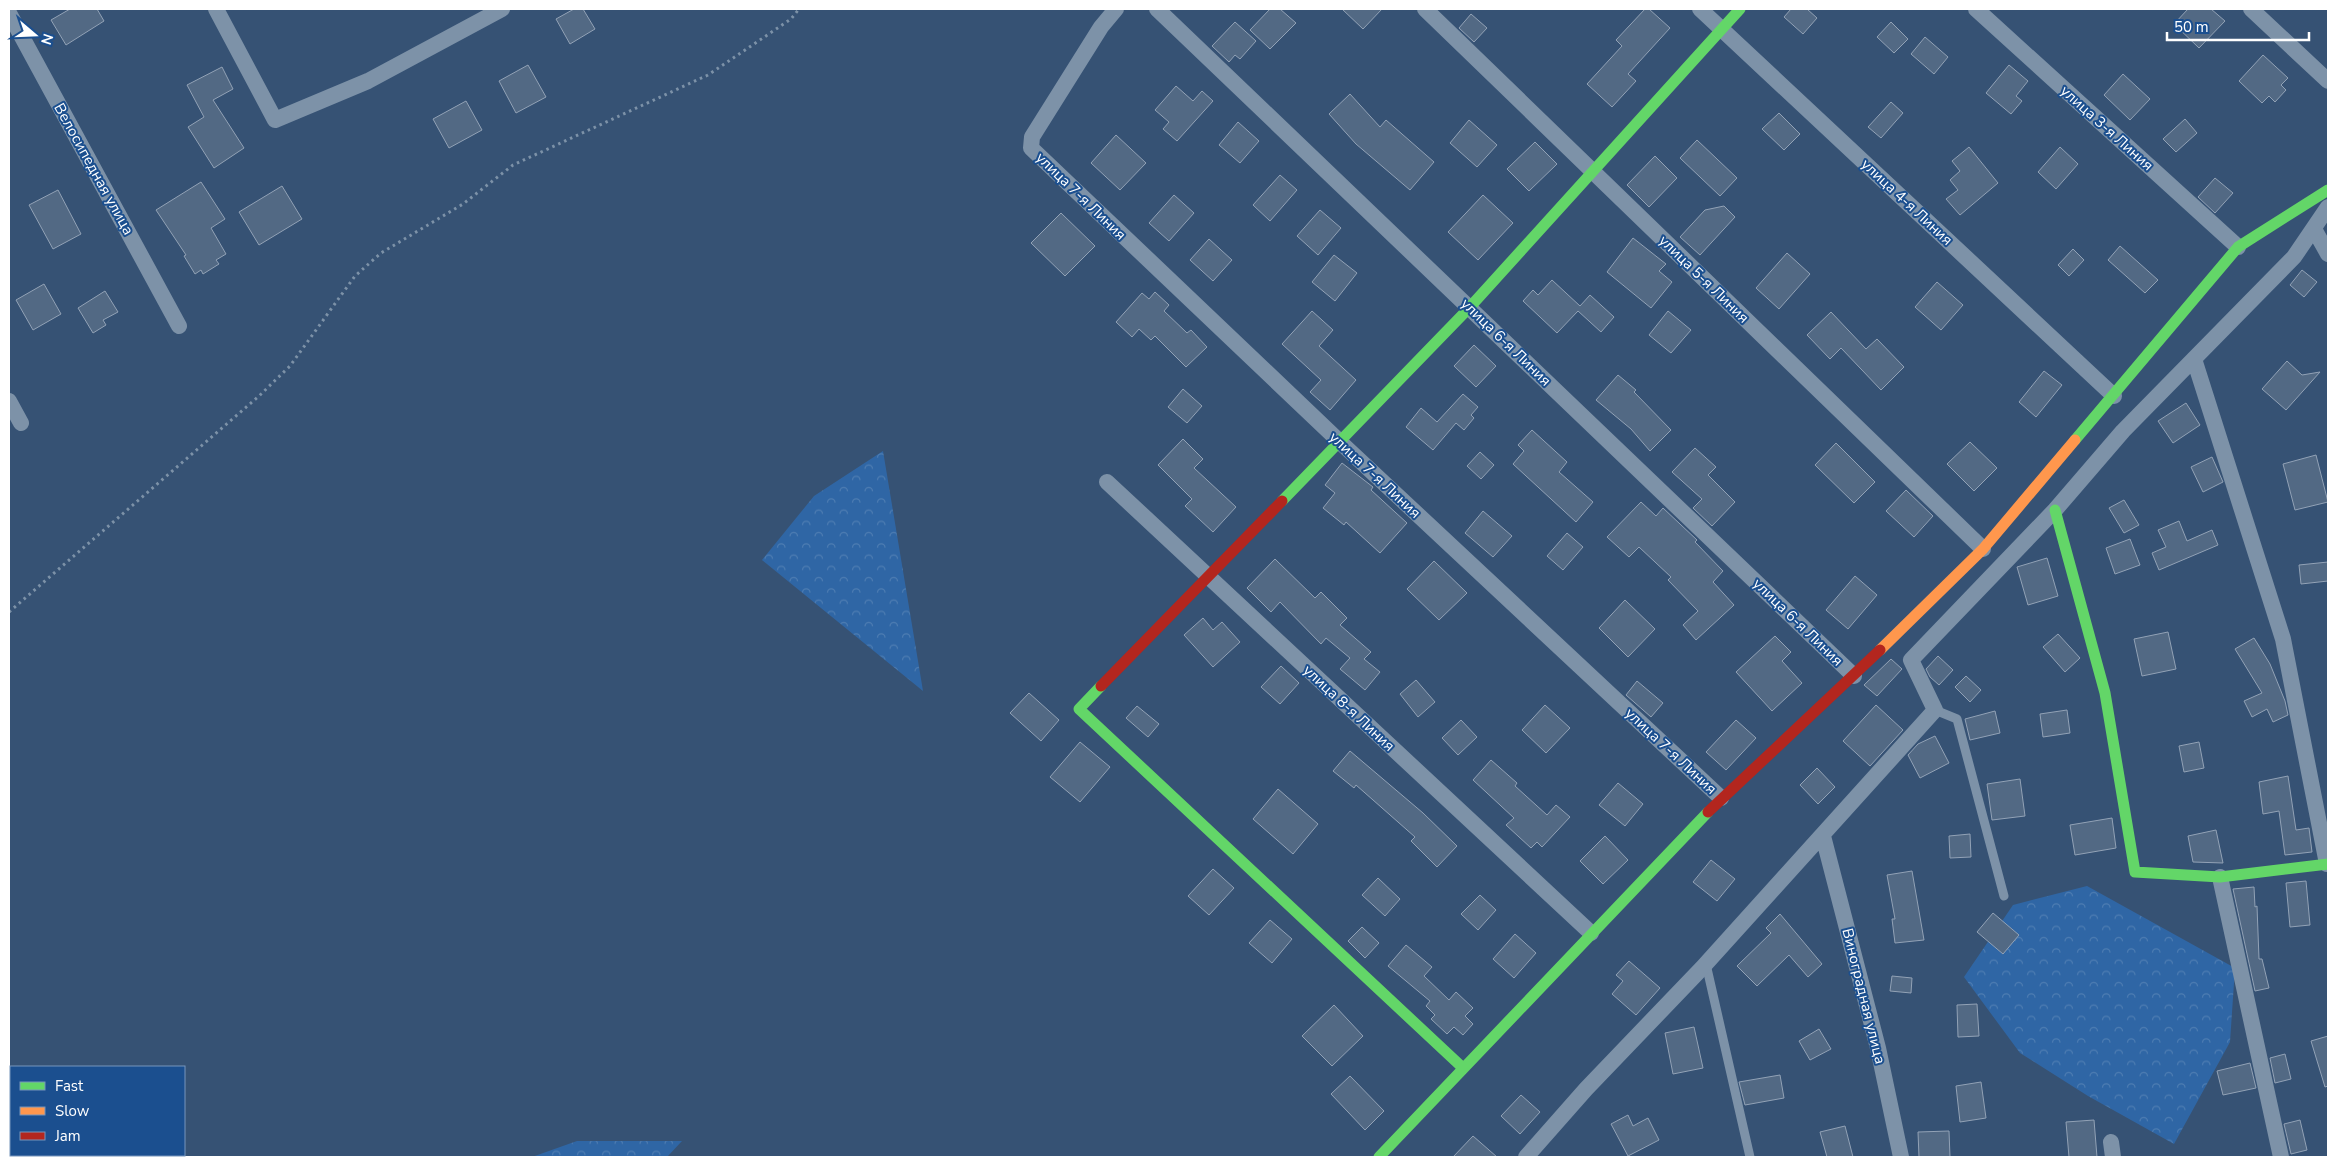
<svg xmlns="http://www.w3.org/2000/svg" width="2337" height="1166" viewBox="0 0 2337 1166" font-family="'Nunito Sans',sans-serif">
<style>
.forest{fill:url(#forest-crowns)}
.building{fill:#526984;stroke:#92a2b6}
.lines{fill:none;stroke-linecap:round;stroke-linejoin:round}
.path{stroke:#7d92a8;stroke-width:3;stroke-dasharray:2.5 4;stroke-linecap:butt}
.lane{stroke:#7d92a8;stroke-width:9}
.street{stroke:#7d92a8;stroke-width:16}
.fast{stroke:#63d668;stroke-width:11}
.slow{stroke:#ff974d;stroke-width:11}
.jam{stroke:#b3261e;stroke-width:11}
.labels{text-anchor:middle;stroke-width:4;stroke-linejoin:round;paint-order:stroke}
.street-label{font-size:15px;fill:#fff;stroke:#1b4f8f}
</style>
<defs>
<pattern id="forest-crowns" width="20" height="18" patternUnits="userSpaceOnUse" patternTransform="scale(1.25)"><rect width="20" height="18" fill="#2f66a5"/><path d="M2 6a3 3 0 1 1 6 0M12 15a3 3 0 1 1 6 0" fill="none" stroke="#4e7db2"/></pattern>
</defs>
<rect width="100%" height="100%" fill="#365274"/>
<!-- forest -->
<path class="forest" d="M883,451l40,240 -161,-131 52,-64z
M2087,886l148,82 -5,74 -56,102 -86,-48 -68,-43 -56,-76 49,-72z
M577,1141h105l-15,16h-135z"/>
<!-- building -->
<path class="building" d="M70,9h27l7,12 -38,24 -15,-25z
M574,9h9l12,20 -25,15 -14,-25z
M1270,9h10l16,14 -26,26 -20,-19z
M1342,9h40l-19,20z
M1645,9h4l21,19 -42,46 8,7 -24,26 -25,-23 35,-38 -6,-6z
M1791,9h16l10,9 -14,16 -19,-17z
M2188,9h23l14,12 -26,27 -25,-24z
M1471,14l16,14 -13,14 -15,-14z
M1235,22l21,19 -16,18 -5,-4 -6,7 -17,-16z
M1891,22l17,17 -14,14 -17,-16z
M1925,37l23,20 -14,17 -23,-20z
M2263,55l25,23 -7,7 5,5 -11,12 -6,-6 -7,7 -23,-22z
M528,65l18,32 -30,16 -17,-32z
M2009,65l19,16 -12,15 6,5 -11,13 -25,-21z
M222,67l11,22 -20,11 31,48 -30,20 -26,-41 16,-10 -17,-32z
M2123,74l27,25 -20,21 -26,-25z
M1176,86l17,15 9,-10 11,10 -36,40 -14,-12 6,-7 -14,-12z
M1350,94l30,33 6,-7 48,42 -24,28 -54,-46 -27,-30z
M466,101l16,29 -33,18 -16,-29z
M1891,102l12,11 -22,25 -13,-11z
M1779,113l21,21 -16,16 -22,-21z
M2185,119l12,14 -21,19 -13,-13z
M1469,120l28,25 -20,22 -27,-24z
M1238,122l21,19 -19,22 -21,-18z
M1116,135l30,28 -26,27 -29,-27z
M1697,140l40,38 -17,18 -40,-38z
M1535,142l22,22 -28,27 -22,-22z
M1969,147l29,36 -38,32 -14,-16 12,-9 -8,-10 10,-9 -8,-10z
M2060,147l18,17 -22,25 -18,-17z
M1655,156l22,22 -28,29 -22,-22z
M1280,175l17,15 -27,31 -17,-16z
M2215,178l18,15 -18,20 -17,-16z
M201,182l24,37 -14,9 15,26 -10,6 3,4 -16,10 -2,-4 -6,4 -11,-18 2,-1 -30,-45z
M282,186l20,33 -43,26 -20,-33z
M58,190l23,44 -28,15 -24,-44z
M1174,195l20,18 -25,28 -20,-18z
M1483,195l30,28 -35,37 -30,-28z
M1724,206l11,11 -35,38 -20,-18 25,-27z
M1320,210l21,18 -23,27 -21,-19z
M1061,213l34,33 -30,30 -34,-33z
M1633,238l33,26 -7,7 13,11 -21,26 -44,-36z
M1209,239l23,21 -19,21 -23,-21z
M2120,246l38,34 -13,13 -37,-33z
M2073,249l11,11 -15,16 -11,-11z
M1787,253l23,21 -31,35 -23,-21z
M1334,255l23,18 -22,28 -23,-19z
M2302,270l15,12 -13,15 -14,-12z
M1552,280l28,26 10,-11 24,22 -13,15 -23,-21 -21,22 -34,-32 10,-11 5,5z
M1937,282l26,23 -22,25 -26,-23z
M44,284l17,30 -28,16 -17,-30z
M105,291l13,21 -15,8 3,5 -13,8 -15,-25z
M1155,292l14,13 -5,6 23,22 4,-3 16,17 -21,20 -31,-31 -4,4 -12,-11 -7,8 -16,-15 26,-29 7,6z
M1312,311l21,19 -14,16 37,34 -26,30 -20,-18 11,-12 -39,-36z
M1668,311l23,19 -20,23 -22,-18z
M1831,312l35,37 11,-10 27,28 -23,23 -40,-42 -11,11 -23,-24z
M1474,345l22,21 -20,21 -22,-21z
M2287,361l15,14 18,-3 -34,38 -24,-21z
M2044,371l18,14 -26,32 -17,-15z
M1618,375l18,15 -2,2 37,38 -21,21 -19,-22 -35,-29z
M1183,389l19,17 -15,17 -19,-16z
M1463,394l15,13 -7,8 3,3 -10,12 -8,-7 -23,27 -27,-23 15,-19 16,14z
M2186,403l14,22 -27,18 -15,-22z
M1532,430l35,32 -8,10 34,30 -17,20 -63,-58 11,-13 -6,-6z
M1183,439l20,20 -9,9 42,39 -23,25 -28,-26 7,-7 -34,-34z
M1970,442l27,26 -23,23 -27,-27z
M1836,443l39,39 -21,21 -39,-38z
M1695,448l21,19 -8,8 27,27 -23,24 -19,-18 9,-9 -30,-27z
M1480,452l14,13 -13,14 -14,-13z
M2316,455l12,47 -33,8 -12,-46z
M2212,457l11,25 -20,10 -12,-25z
M1342,463l31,24 -2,3 36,33 -27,30 -34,-31 -2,3 -21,-17 12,-15 -10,-8z
M1906,490l27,26 -19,21 -28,-26z
M2124,500l15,25 -15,8 -15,-25z
M1641,502l15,14 7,-8 34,32 -2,2 28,29 -10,11 21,23 -38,35 -13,-15 15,-14 -30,-31 3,-3 -32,-30 -10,10 -22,-20z
M1483,511l29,25 -19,21 -28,-24z
M2179,521l8,20 25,-11 6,15 -59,25 -7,-17 14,-6 -8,-17z
M1567,533l16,14 -20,23 -16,-14z
M2130,539l10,26 -25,9 -9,-26z
M2047,558l11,38 -30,9 -11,-38z
M1275,559l40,39 6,-6 26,26 -7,7 31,27 -7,7 16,13 -15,18 -25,-21 10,-11 -24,-20 -5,6 -41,-42 -9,10 -24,-24z
M1434,561l33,32 -28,27 -32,-31z
M2328,562v19l-27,3 -2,-19z
M1855,576l22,19 -29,34 -22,-19z
M1625,600l30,29 -27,28 -29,-29z
M1203,618l10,12 9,-8 18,20 -27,25 -29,-32z
M2168,632l8,37 -34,7 -8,-37z
M2058,634l22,24 -15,14 -22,-25z
M1775,636l16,16 -9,9 20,22 -30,28 -36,-39z
M2254,638l16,26 15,37 3,14 -15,7 -6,-13 -15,8 -8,-16 18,-8 -27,-44z
M1938,656l15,14 -14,15 -9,-8 -4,-8z
M1891,659l11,10 -25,27 -13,-11z
M1281,666l18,17 -19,21 -19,-17z
M1966,676l15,14 -11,12 -15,-15z
M1416,680l19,22 -17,15 -18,-23z
M1637,681l26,22 -12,14 -25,-22z
M1029,693l30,27 -18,21 -31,-28z
M1545,705l25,23 -24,25 -24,-23z
M1876,705l27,25 -33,36 -27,-25z
M1137,706l22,18 -11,13 -22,-19z
M2067,710l3,23 -27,4 -3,-23z
M1995,711l5,22 -30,7 -5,-21z
M1461,720l16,17 -19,18 -16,-17z
M1736,720l20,18 -30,32 -20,-18z
M1935,736l14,27 -29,15 -12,-23 10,-11z
M1080,742l30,25 -30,35 -30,-25z
M2199,742l5,26 -20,4 -5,-26z
M1350,751l73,62 34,33 -20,21 -26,-26 4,-4 -59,-52 -2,3 -21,-17z
M1491,760l26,23 -2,3 32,29 9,-10 14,12 -28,30 -5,-5 -6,6 -25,-23 8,-7 -41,-38z
M1817,768l18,19 -17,17 -18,-19z
M2288,776l8,54 13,-2 3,24 -27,3 -6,-44 -16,3 -4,-32z
M2020,779l5,37 -33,4 -5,-36z
M1618,783l25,21 -18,22 -26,-21z
M1278,789l40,35 -25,30 -40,-35z
M2112,818l4,30 -41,7 -5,-30z
M2216,830l7,33 -30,-1 -5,-26z
M1970,834l1,23 -21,1 -1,-22z
M1605,836l23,24 -25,24 -23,-23z
M1711,860l24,19 -18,22 -24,-19z
M1213,869l21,19 -25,27 -21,-19z
M1912,871l12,69 -29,3 -3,-24h3l-8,-44z
M1378,878l22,21 -15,17 -23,-21z
M2306,881l4,44 -20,2 -4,-44z
M2254,887l1,20 2,-1 2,53h3l7,29 -14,3 -22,-102z
M1480,895l16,15 -18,20 -17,-16z
M1993,913l26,22 -16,19 -26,-22z
M1780,914l42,50 -14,13 -19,-22 -32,31 -20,-20 34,-33 -5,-5z
M1270,920l22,19 -20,24 -23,-20z
M1362,927l17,16 -14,15 -17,-17z
M1515,934l21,19 -22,25 -21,-19z
M1406,945l26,22 -8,9 25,24 7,-8 17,16 -8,8 8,8 -10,11 -9,-8 -7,7 -16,-15 4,-4 -9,-9 4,-5 -42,-35z
M1629,961l31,27 -24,27 -24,-21 11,-13 -7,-6z
M1892,976l20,2 -1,15 -21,-2z
M1977,1004l2,32 -21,1 -1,-32z
M1334,1005l29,31 -31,30 -30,-30z
M1694,1027l9,41 -30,6 -8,-41z
M1819,1029l12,20 -21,11 -11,-19z
M2328,1036v50l-3,1 -14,-46z
M2285,1054l6,25 -16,4 -5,-25z
M2250,1063l6,25 -33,7 -6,-24z
M1780,1075l4,23 -39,7 -6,-23z
M1350,1076l34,35 -19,19 -34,-36z
M1981,1082l5,36 -26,4 -4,-36z
M1521,1095l19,17 -20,22 -19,-18z
M1628,1115l5,11 15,-8 11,22 -31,16 -17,-32z
M2094,1120l3,37h-28l-3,-35z
M2300,1120l7,30 -16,4 -7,-30z
M1845,1126l8,31h-26l-7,-25z
M1949,1131l1,26h-31l-1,-25z
M1473,1136l24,21h-44z"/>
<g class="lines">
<!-- path -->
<path class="path" d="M9,612l250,-216 31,-30 65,-90 26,-23 82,-49 50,-39 195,-90 83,-56 8,-10"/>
<!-- lane -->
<path class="lane" d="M1935,710l22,9 47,177
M1706,964l44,193"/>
<!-- street -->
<path class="street" d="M216,9l59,111 93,-39 134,-72
M1116,9l-15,18 -69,110 -1,11 309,294 381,356
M1157,9l697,667
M1425,9l558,540
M1700,9l414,387
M1976,9l262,238
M2251,9l77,72
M9,13l170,313
M2314,229l14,25
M2194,359l89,280 44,225
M9,401l12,22
M1107,482l484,451
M1823,836l55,212 23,109
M2220,877l61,280
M2111,1142l2,15
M1526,1157l60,-68 116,-121 233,-258 -24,-50 144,-150 68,-79 171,-174 34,-50"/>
<!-- fast -->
<path class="fast" d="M2075,440l163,-193 90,-57
M1282,501l188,-194 270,-298
M2055,510l50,183 30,179 85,5 108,-13
M1101,686l-22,23 384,359
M1379,1157l329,-345"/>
<!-- slow -->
<path class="slow" d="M1880,650l103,-101 92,-109"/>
<!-- jam -->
<path class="jam" d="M1101,686l181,-185
M1708,812l172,-162"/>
</g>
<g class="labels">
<!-- street labels -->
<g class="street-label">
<text transform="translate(2107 128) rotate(42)" y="5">улица 3-я Линия</text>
<text transform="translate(94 169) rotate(61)" y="5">Велосипедная улица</text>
<text transform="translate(1081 196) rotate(44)" y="5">улица 7-я Линия</text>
<text transform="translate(1907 202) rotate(43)" y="5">улица 4-я Линия</text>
<text transform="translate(1704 279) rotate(44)" y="5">улица 5-я Линия</text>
<text transform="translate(1506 342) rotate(44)" y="5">улица 6-я Линия</text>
<text transform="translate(1375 475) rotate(43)" y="5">улица 7-я Линия</text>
<text transform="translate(1798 622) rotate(44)" y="5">улица 6-я Линия</text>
<text transform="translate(1349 708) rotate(43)" y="5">улица 8-я Линия</text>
<text transform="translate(1671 751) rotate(43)" y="5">улица 7-я Линия</text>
<text transform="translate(1864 996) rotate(76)" y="5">Виноградная улица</text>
</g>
</g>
<!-- border -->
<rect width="2337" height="1166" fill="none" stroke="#ffffff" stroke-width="20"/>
<!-- legend -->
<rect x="10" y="1066" width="175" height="90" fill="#1b4f8f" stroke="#7695bc"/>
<rect x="20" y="1082" width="25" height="8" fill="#63d668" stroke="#7695bc"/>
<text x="55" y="1091" font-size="15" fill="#ffffff">Fast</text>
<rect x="20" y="1107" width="25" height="8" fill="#ff974d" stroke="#7695bc"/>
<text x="55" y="1116" font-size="15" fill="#ffffff">Slow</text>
<rect x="20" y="1132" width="25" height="8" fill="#b3261e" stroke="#7695bc"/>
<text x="55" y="1141" font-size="15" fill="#ffffff">Jam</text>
<!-- north arrow -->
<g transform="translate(35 35) rotate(109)" stroke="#1b4f8f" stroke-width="4" paint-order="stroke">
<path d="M0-4L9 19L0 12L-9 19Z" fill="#ffffff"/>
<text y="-8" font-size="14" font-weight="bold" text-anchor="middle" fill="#ffffff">N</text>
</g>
<!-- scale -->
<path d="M2167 32v8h142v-8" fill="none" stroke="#ffffff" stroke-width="2.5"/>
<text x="2174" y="32" font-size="15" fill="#ffffff" stroke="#1b4f8f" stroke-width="4" paint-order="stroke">50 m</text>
</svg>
